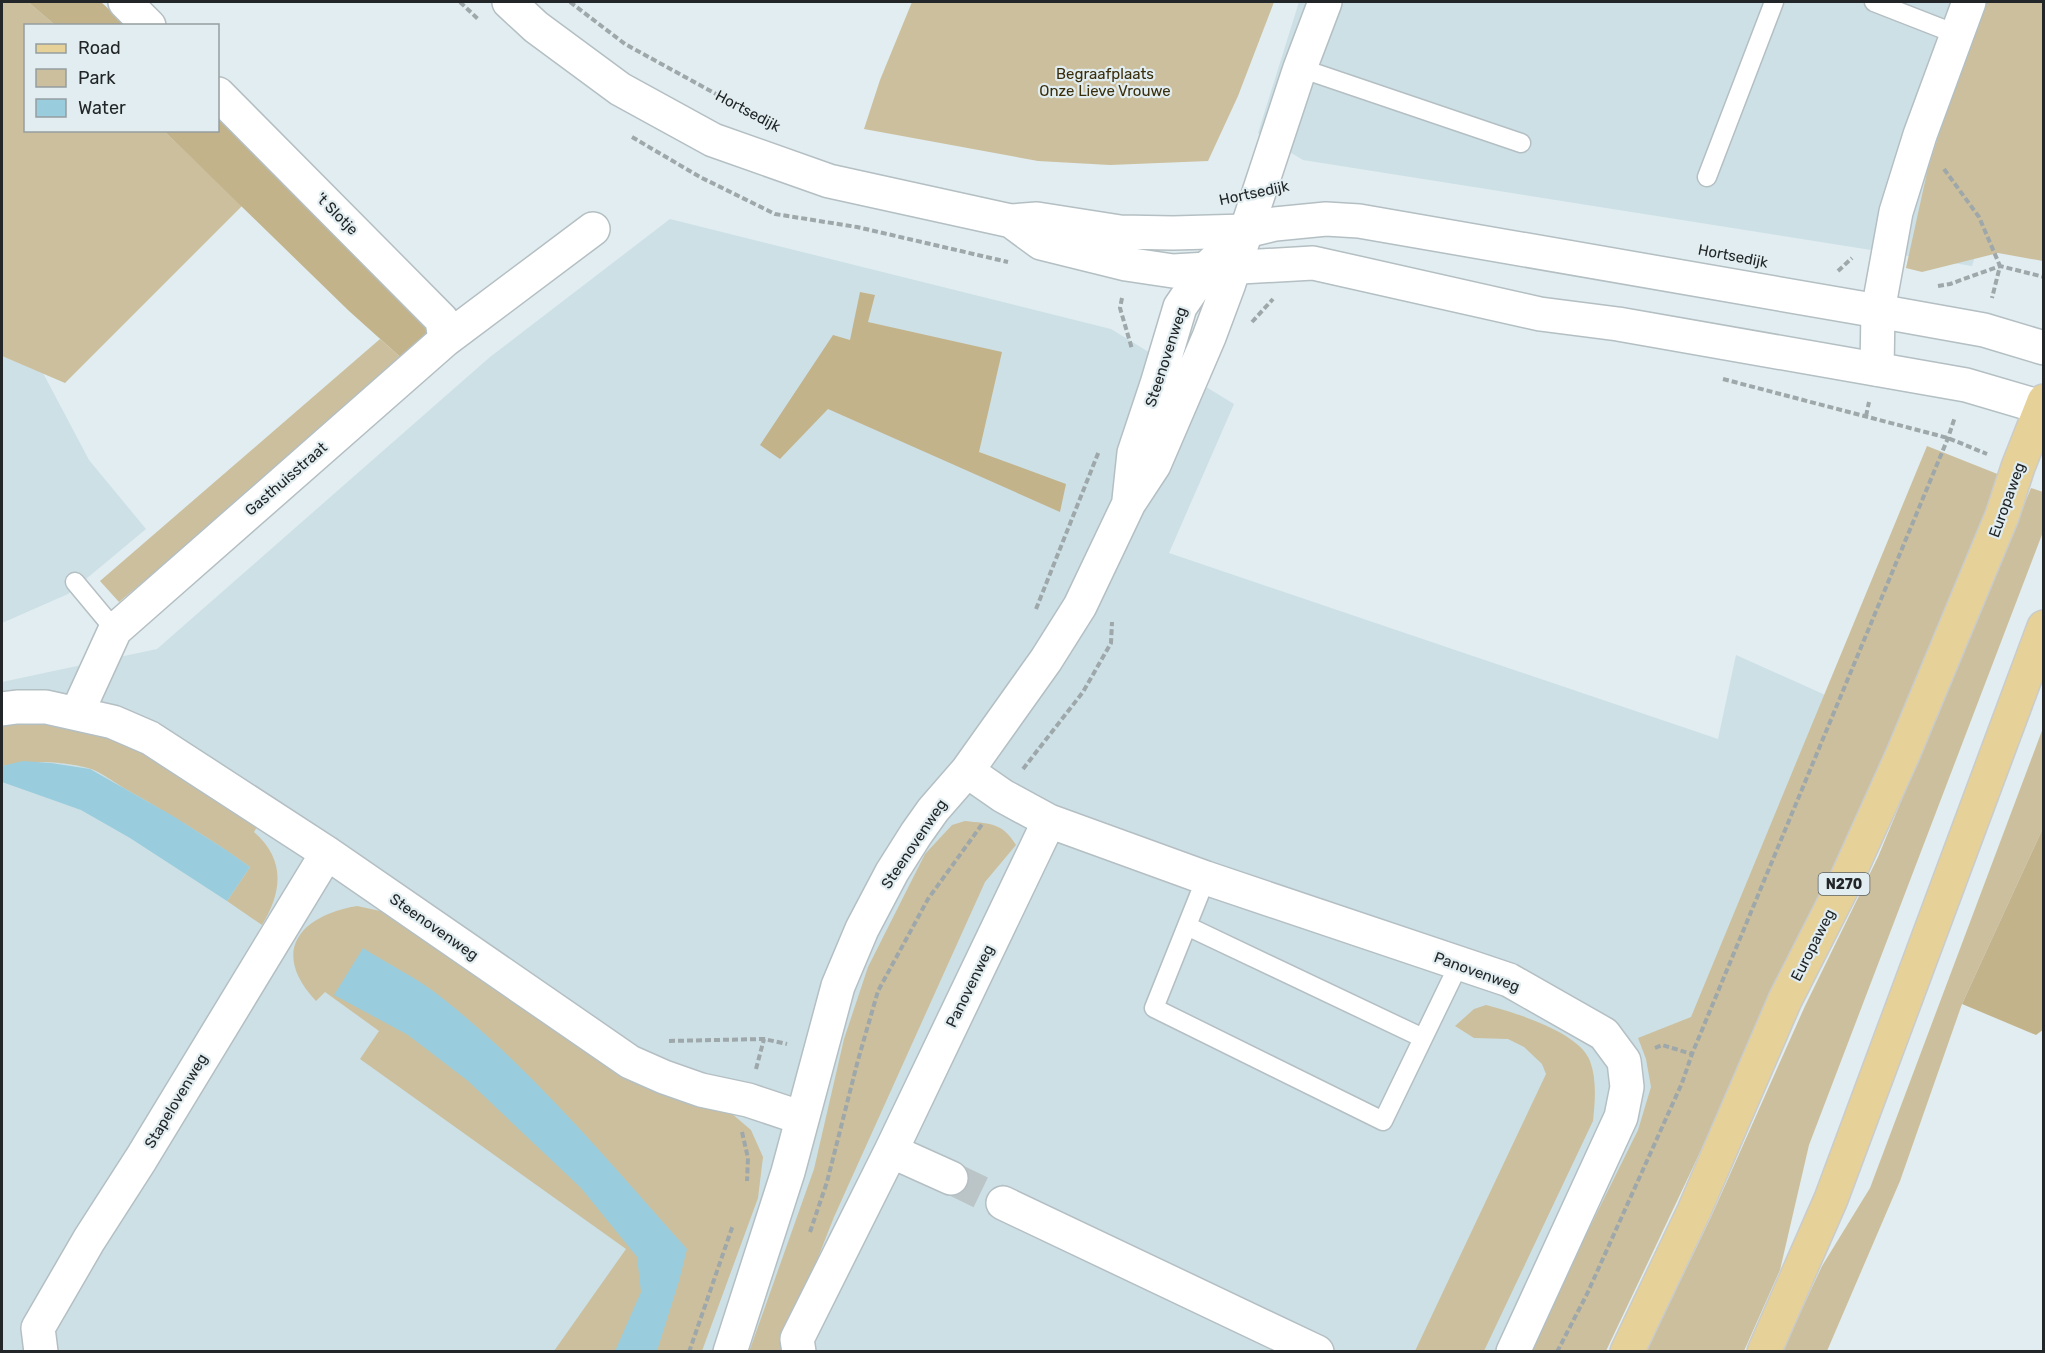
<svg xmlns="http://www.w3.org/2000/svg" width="2045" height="1353" viewBox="0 0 2045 1353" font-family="Rubik,sans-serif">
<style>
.built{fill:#cde0e6}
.green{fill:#ccbf9d}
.forest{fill:#c3b38b}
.water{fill:#99ccdc}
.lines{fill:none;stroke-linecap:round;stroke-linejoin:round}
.minor-tunnel{stroke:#bbc5c8;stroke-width:33;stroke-dasharray:33 16;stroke-linecap:butt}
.service-casing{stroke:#b4bfc3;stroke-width:21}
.minor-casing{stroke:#b4bfc3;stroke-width:36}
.tertiary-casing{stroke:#b4bfc3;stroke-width:36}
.primary-casing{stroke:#cacbcb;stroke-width:36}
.path{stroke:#9ea7aa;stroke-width:4;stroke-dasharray:6 3;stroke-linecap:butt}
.service{stroke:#fff;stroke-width:18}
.minor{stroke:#fff;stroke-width:33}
.tertiary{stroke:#fff;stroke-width:33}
.primary{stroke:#e6d198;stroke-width:33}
.labels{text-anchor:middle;stroke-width:4.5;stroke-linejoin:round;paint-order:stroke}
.shield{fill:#e1edf0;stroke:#5b6264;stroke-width:1.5}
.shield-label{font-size:14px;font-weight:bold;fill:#222628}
.park-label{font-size:15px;fill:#392d0a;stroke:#e1edf0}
.street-label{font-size:15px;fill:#222628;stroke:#e1edf0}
</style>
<rect width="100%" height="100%" fill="#e1edf0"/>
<!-- built -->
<path class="built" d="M1299,2h744v36l-71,228 -669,-106 -45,-27z
M670,219l441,110 123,75 -65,149 549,186 18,-84 116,52 -281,644 -1569,1v-670l155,-33 333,-292z
M2,356l41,17 46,87 57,69 -78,65 -66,29z"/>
<!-- green -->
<path class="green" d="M2,2h26l27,23 -29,1v104l138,1 78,75 -177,177 -63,-27z
M912,2h362l-36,94 -30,65 -98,4 -72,-4 -174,-32 16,-49z
M1985,2h58v259l-45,-8 -76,19 -16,-4 22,-100 48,-146z
M380,339l27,24 -288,239 -19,-21z
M1927,446l73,29 -34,98 -113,264 -96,195 -151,319 -78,1 110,-222 13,-43 -5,-28 -8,-21 53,-21z
M2031,488l12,4v40l-234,613 -29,125 -36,81 -98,1 65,-135 94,-211 73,-149z
M37,721l89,19 132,85 -4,7c32,28 28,60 8,93l-35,-24 23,-34c-39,-28 -80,-53 -121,-76 -13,-7 -27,-19 -41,-23 -28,-7 -58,-8 -86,-2v-42z
M2043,728v100l-81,176 -62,177 -73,170 -45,1 40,-86 48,-78z
M965,821c25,3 37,1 51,24l-31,37 -151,335 -47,119 -3,15 -35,1 65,-183 30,-130 24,-72 57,-113 27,-29z
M357,906l28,6 320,193 26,8 20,17 12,27 -5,41 -56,153h-148l72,-102 -266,-190 19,-28 -54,-39 -9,9c-46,-49 -17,-85 41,-95z
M1486,1005c27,7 94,27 104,56 7,19 5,41 3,60l-109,230h-69l131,-277 -4,-10 -18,-17 -16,-8 -34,-1 -19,-12 19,-17z"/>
<!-- forest -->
<path class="forest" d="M28,2h73l25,23h-71z
M218,114l218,212 -29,37 -58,-52 -185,-180 54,-1z
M860,292l15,3 -7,27 134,30 -23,100 87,32 -6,28 -232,-103 -48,50 -20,-14 73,-110 17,5z
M2043,828l1,201 -8,6 -74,-31z"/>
<!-- water -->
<path class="water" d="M23,761l28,2 39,6 83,47 53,34 24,17 -23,34 -97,-63 -49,-28 -79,-28v-16z
M363,948c25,16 54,30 78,49 90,71 169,166 246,252l-8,32 -22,70h-42l26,-59 -4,-35 -56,-69 -113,-107 -60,-46 -74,-40z"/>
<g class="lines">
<!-- minor-tunnel -->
<path class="minor-tunnel" d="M951,1178l52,25"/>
<!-- service casing -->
<g class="service-casing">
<path id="service" d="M1874,2l82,32
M1300,68l221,75
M1707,177l67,-175
M75,582l40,48
M1206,878l-52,130 229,113 76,-157
M1187,926l236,112"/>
</g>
<!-- minor casing -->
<g class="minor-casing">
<path id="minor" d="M125,2l24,24
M218,94l224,226 3,20
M1877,369l1,-58 18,-99 24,-77 49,-133
M1129,500l5,-47 23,-69 23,-77 26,-38 17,-16
M2,709l15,-2h29l67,15 37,16 177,115 303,209 34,15 37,13 47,10 54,18
M77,713l38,-83 330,-290 148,-111
M967,771l36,25 46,25 157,57 303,102 95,54 20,27 3,26 -6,30 -108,235
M891,1151l60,27
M1003,1203l314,149
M41,1352l-3,-24 51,-88 52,-81 186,-306
M730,1352l58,-180 50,-186 24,-57 30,-57 24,-38 17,-24 34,-39 79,-111 34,-54 49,-103 25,-38 55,-128 19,-51 72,-218 25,-66
M799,1352l-2,-13 94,-188 158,-330"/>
</g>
<!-- tertiary casing -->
<g class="tertiary-casing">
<path id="tertiary" d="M509,2l27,25 84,62 93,51 116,41 182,40 26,-2 83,13 53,1 73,-2 29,-7 51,-5 33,2 519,90 106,19 60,18
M1011,221l30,22 85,21 47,7 140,-8 227,51 78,10 348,61 78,23"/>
</g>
<!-- primary casing -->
<g class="primary-casing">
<path id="primary" d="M1627,1352l67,-141 91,-211 62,-122 56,-124 99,-238 16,-49 26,-66
M1764,1352l67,-153 213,-572"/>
</g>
<!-- path -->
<path class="path" d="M460,2l19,18
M570,2l55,42 133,73
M632,137l68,40 75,37 82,13 151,35
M1944,169l35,48 21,49 -8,32
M1838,271l14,-13
M1938,286l12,-2 50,-18 44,11
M1122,298l-2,10 12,41
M1252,322l21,-23
M1723,379l225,59 39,16
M1866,416l3,-14
M1036,609l63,-158
M1023,769l60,-77 28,-49 1,-21
M669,1041l95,-2 23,5
M1655,1048l7,-3 30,9
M756,1069l8,-30
M742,1132l6,26 -1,23
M810,1232l17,-50 31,-122 20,-69 50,-92 55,-76
M689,1352l44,-127
M1557,1352l30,-58 95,-211 10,-29 256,-616 7,-21"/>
<!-- service -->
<use href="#service" class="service"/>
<!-- minor -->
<use href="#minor" class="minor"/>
<!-- tertiary -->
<use href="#tertiary" class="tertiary"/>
<!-- primary -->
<use href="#primary" class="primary"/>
</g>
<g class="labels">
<!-- shield labels -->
<rect class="shield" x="1818.5" y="873" width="51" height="22" rx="4.5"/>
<g class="shield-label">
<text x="1844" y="889">N270</text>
</g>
<!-- park labels -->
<g class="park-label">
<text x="1105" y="79">Begraafplaats<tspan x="1105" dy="17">Onze Lieve Vrouwe</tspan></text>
</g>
<!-- street labels -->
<g class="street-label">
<text transform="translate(748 111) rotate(28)" y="5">Hortsedijk</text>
<text transform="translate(1254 193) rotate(-12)" y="5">Hortsedijk</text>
<text transform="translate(337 214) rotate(45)" y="5">'t Slotje</text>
<text transform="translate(1733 256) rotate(11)" y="5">Hortsedijk</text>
<text transform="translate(1166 357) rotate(-72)" y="5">Steenovenweg</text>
<text transform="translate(286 479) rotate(-41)" y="5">Gasthuisstraat</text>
<text transform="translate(2007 500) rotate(-70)" y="5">Europaweg</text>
<text transform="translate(914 844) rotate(-56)" y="5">Steenovenweg</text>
<text transform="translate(434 927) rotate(35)" y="5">Steenovenweg</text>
<text transform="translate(1813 945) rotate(-63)" y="5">Europaweg</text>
<text transform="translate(1477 972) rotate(20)" y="5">Panovenweg</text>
<text transform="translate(970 986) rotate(-64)" y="5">Panovenweg</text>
<text transform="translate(176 1101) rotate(-59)" y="5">Stapelovenweg</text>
</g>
</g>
<!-- border -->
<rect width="2045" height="1353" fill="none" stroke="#222628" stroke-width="6"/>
<!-- legend -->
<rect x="24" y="24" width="195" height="108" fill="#e1edf0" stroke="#959da0" stroke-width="1.5"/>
<rect x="36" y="44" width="30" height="9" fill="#e6d198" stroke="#959da0" stroke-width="1.5"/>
<text x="78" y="54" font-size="18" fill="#222628">Road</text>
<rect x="36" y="69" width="30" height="18" fill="#ccbf9d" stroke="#959da0" stroke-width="1.5"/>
<text x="78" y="84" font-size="18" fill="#222628">Park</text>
<rect x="36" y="99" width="30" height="18" fill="#99ccdc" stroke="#959da0" stroke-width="1.5"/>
<text x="78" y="114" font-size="18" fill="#222628">Water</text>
</svg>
